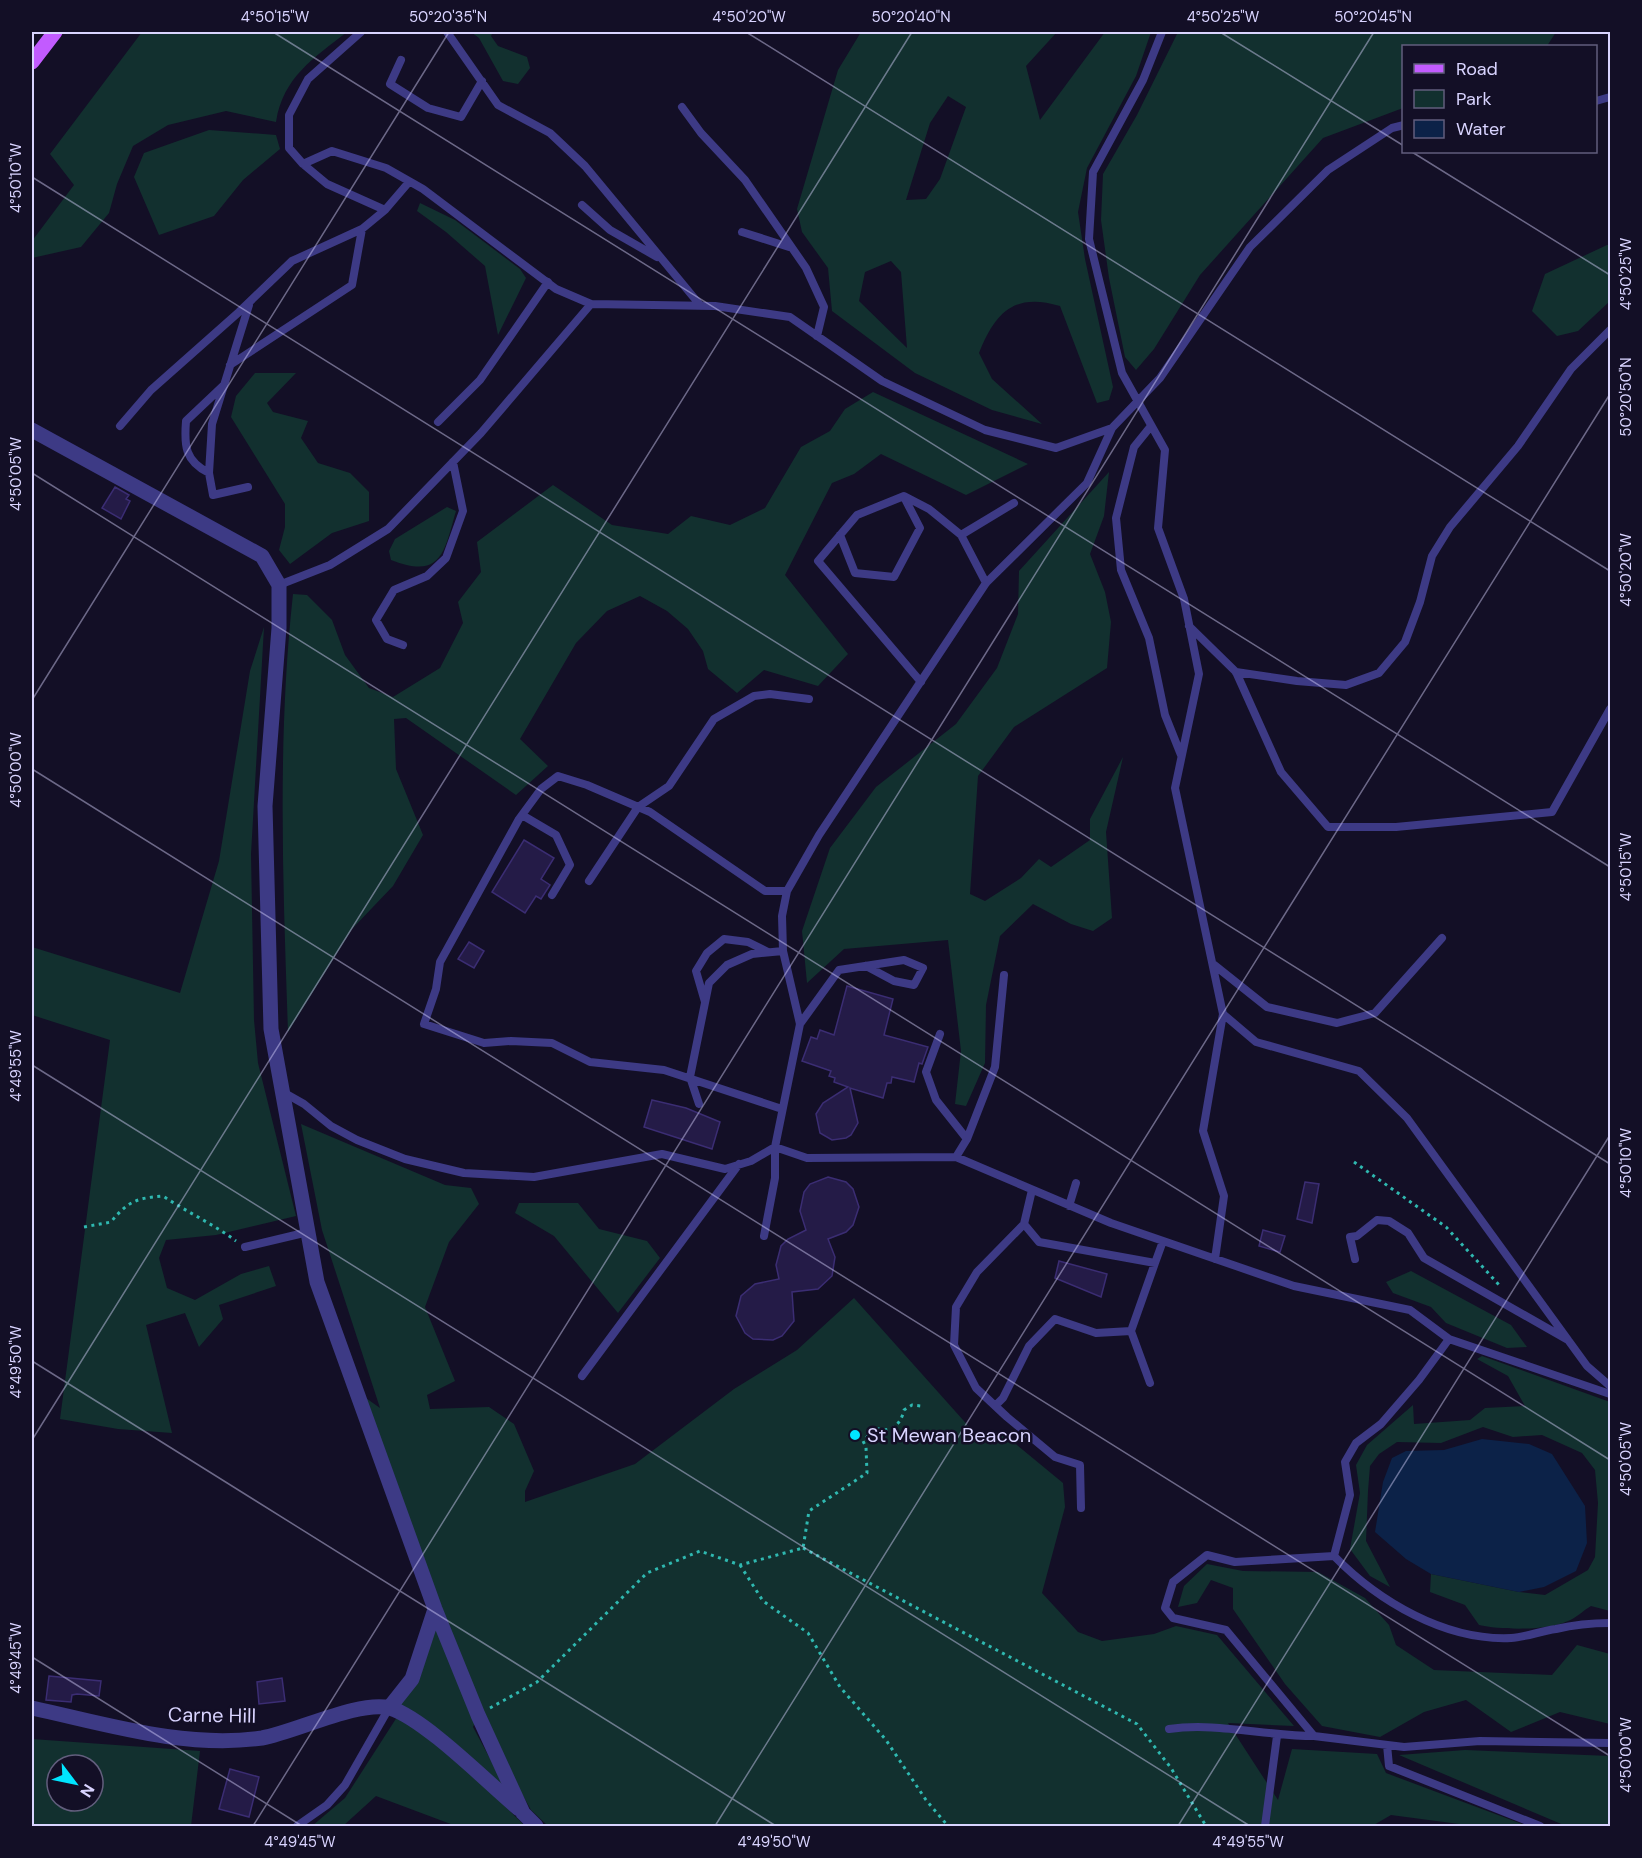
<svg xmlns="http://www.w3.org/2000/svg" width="1642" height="1858" viewBox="0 0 1642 1858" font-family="'DM Sans',sans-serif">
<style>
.green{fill:#12302f;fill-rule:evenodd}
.water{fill:#0c2248}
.building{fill:#241b47;stroke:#3b2d73;stroke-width:1.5}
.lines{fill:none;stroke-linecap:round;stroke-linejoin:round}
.path{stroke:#2fb8b0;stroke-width:3;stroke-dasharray:3 4.5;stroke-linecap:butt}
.lane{stroke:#3d3a85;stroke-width:8}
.street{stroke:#3d3a85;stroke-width:15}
.primary{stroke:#c25bff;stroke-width:15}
.ticks{fill:none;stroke:#d9d4ff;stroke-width:1.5;stroke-opacity:0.45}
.poi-dot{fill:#00e5ff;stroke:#130f26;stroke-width:2}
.labels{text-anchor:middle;stroke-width:5;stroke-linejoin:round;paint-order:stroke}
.poi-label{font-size:20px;fill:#d9d4ff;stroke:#130f26;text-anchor:start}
.street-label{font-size:20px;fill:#d9d4ff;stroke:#130f26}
.neatline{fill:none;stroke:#d9d4ff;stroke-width:2}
.ticks-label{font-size:15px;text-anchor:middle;fill:#d9d4ff}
</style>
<rect width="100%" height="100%" fill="#130f26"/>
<!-- green -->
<path class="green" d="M142,32h205c-33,26 -64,45 -71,90l-50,-11 -58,14 -35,21 -16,38 -8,29 -28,34 -49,11v-17l42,-56 -24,-31z
M471,32h22l-2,4 7,10 29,11 3,11 -12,16 -15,-3 -24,-43z
M861,32h196l-31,34 14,54 65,-88h46l-15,44 -49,92 -9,44 7,47 28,128 -4,13 -12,3 -37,-97c-46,-14 -65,7 -81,47l13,26 50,45 -50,-14 -77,-37 -83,-62 -4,-43 -26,-36 -5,-23 41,-139zM948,96l18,11 -26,72 -14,20 -20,1 24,-77zM891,261l10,11 6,76 -48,-47 6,-29z
M1178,32h378l-9,14h-143l-1,62 -80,30 -123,137 -46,74 -18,21 -11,-13 -16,-79 -8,-58 2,-46 34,-59z
M209,130l67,5 4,14 -37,31 -29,36 -55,19 -25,-58 10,-24z
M420,203l35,17 65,49 6,9 -28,57 -13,-69 -39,-34 -29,-21z
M1607,245h3v56l-32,30 -21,5 -25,-25 13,-37z
M255,373h41l-29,30 6,9 35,9 -7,17 17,25 32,10 19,19v29l-37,12 -42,31 -11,-14 6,-23v-23l-54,-87 5,-21z
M873,392l155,72 -62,31 -85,-41 -27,20 -22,9 -47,92 63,79 -30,32 -54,-16 -27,23 -29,-24 -5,-18 -15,-22 -21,-18 -27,-15 -33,15 -31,32 -56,96 28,27 -32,29 -110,-77 -12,1 2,50 27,66 -30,51 -41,43 -64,103c-5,-146 -11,-292 5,-438l14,1 25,25 13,35 24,33 24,9 47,-29 23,-45 -5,-21 23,-30 -4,-30 76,-57 59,40 56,9 23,-18 39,9 35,-17 36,-61 29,-16 15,-22z
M1109,472l-5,44 -14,38 15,38 6,30 -4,46 -93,59 -36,49 -8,118 15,7 36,-23 18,-19 12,8 39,-27v-21l33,-62 -17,75 6,86 -19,13 -22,-7 -38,-20 -33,32 -14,69 -1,58 -19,43 -11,-2 6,-53 -13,-111 -104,9 -37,34 -5,-52 28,-83 46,-61 80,-63 41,-56 21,-54 1,-43z
M447,507l9,4c-12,41 -14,69 -65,49l-2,-9 6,-12z
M264,627l-13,227 3,166 4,43 38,153 -80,19 -50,5 -7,18 8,30 28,12 46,-26 28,-8 7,20 -57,19 4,14 -24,28 -14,-34 -39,12 26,108 -54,-4 -58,-10 50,-379 -78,-25v-68l148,46 39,-132 31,-190z
M301,1124l144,61 26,3 8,16 -30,38 -24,65 30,74 -28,14 3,14 59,-2 25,17 20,47 -9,20v11l110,-38 99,-75 63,-39 57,-52 126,141 20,-8 63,52 2,24 -23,86 36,39 24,9 52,-7 22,-8 41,9 77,91 -66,-3 50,77 14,-51 85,5 9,19 141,53h-53l-83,-11 -19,11h-824l-17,-16 -53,-95 -5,12 36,67 -86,-68 102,100h-69l-80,-30 -33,30h-31l33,-28 54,-84 -10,-6 23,-29 23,-70 -79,-218 24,17 -58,-178z
M519,1203h59l21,26 48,12 13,17 -42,55 -64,-77 -39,-23z
M1411,1271l100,54 16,22 -20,1 -61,-25 -15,-16 -38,-14 -7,-11z
M1482,1356l128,46v209l-19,-5c-7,4 -15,12 -23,15 -22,10 -66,9 -89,4l-14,-20 -35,-13 1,-18 88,18 26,3 43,-25 7,-13 3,-54 -3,-33 -13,-17 -40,-18 -29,2 -30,-10 -42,16 -44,-1 -18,12 -9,12 -2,25 -2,50 24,46 -20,-11 -20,-27 10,-56 -4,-28 11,-20 46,-40 1,19 56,-4 15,-12 40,-2 -17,-30 -31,-17z
M1207,1564l36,7 75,1 47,26 24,27 7,20 38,25 118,5 25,-30 33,9v70l-50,-12 -49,20 -45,-32 -42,12 -44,25 -58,-11 -37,-42 -52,-75v-21l-22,-8 -14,23 -19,4 6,-21z
M32,1739l168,12 -9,75h-159zM57,1765h36v36h-36z
M1465,1750l145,6v70h-44l-167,-71z"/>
<!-- water -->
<path class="water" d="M1482,1439l47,5 23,10 33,52 2,37 -11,28 -32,16 -25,5 -88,-18 -25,-15 -31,-27 8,-50 9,-24 14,-7 38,-1z"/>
<!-- building -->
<path class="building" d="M115,487l14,8 -3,4 4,2 -9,18 -19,-11z
M524,840l30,18 -13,21 9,6 -9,14 -5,-3 -11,17 -33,-21z
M469,942l15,9 -10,17 -16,-9z
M847,986l46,13 -9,36 44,12 -6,17 -3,-1 -5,19 -22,-5 -1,6h-4l-4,15 -33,-10 8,35 -7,12 -5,3 -14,2 -12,-7 -4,-19 7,-11 25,-16 -14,-5 1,-4 -6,-2 2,-5 -29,-10 9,-24 6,2 3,-9 14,5z
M652,1100l34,8 34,14 -8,27 -68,-22z
M828,1177l18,5 7,7 6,18 -6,18 -7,7 -18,7 7,18 -3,19 -14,13 -26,3 2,29 -12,15 -9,4 -20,-1 -8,-6 -9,-17 5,-20 14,-12 24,-5 -3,-14 5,-19 7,-7 18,-9 -6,-19 4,-19 6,-8z
M1305,1182l14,2 -7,39 -15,-4z
M1263,1230l22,6 -5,16 -21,-6z
M1059,1261l48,13 -6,23 -46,-19z
M49,1676l52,5 -2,15 -22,-2 -5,1 -1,7 -25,-2z
M282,1678l3,23 -26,3 -2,-22z
M230,1769l29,8 -10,40 -30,-8z"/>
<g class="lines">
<!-- path -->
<path class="path" d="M1354,1162l92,65 55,60
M84,1227l27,-5c17,-21 26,-24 52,-26 24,16 50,28 73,45
M803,1548l334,176 34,44 35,58
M740,1565l23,36 45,32 32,54 46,53 40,60 22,26
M490,1708l47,-26 110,-109 53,-22 40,14 63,-17 6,-37 58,-38 -1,-26 -3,-6 13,-13c15,6 25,-4 28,-18l8,-5 9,1"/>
<!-- lane -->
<path class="lane" d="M361,32l-53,47 -19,36v33l14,16 29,-13 54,17 37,21 133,100 35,15 124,2 75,11 92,64 103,49 71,18 56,-20 48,-50 90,-131 78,-77 64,-42 12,-3
M447,32l51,73 52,28 35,33 115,139
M1162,32l-19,48 -50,92 -4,67 33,134 43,77 -7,78 26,71 15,75 -24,114 48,226 33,28 103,29 48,47 180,248 23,20
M401,60l-11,24 38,24 33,9 21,-36
M1596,101l14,-4
M682,107l19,26 44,47 61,88 18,39 -7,29
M303,164l24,20 58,26 24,-28
M582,205l28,25 47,27
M742,232l47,15
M230,365l122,-80 10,-56
M223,386l-37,35c-2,25 -1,40 23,52l3,-49 37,-119
M438,422l42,-42 68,-98
M120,426l31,-36 88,-78 53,-51 70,-32 23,-19
M1151,426l-17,21 -18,71 5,52 28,68 16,77 16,40
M209,473l4,22 35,-8
M840,535l15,38 39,4 26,-49 -16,-31
M961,535l25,48
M279,585l51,-20 58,-36 93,-96 110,-129
M1189,626l47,46 45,100 47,55h68l156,-15 58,-103
M403,645l-16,-6 -11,-19 18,-30 33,-14 19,-18 17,-47 -10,-49
M1236,672l61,9 49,4 33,-12 26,-31 15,-40 12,-46 18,-29 68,-81 53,-77 39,-39
M921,682l-103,-121 39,-46 47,-19 25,13 32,26 53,-32
M522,815l34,20 14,30 -18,30
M589,881l49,-74 31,-21 45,-67 40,-23 16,-2 39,5
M1213,964l54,43 70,16 38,-10 67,-75
M705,1002l-9,-31 11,-18 17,-14 24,3 20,10
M800,1024l39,-54 65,-10 19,8 -9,17 -20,-4 -28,-15
M940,1034l-14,38 10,28 31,39 -11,18
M281,1091l23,13 27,22 26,14 48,19 59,14 70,4 128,-23 63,15 26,-8 24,-14 25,-123 -17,-73 -1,-35 5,-25 32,-56 167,-252 101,-100 25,-55
M699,1104l-9,-27 19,-94 18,-18 25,-11 31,-3
M782,1109l-118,-39 -74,-8 -38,-19 -41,-2 -27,2 -60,-19 12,-35 4,-27 79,-143 22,-30 17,-13 29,9 63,27 115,79h22
M967,1139l28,-72 9,-92
M1032,1190l-8,34 -47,48 -21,35 -2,38 22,43 31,29 48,40 25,8 1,43
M1069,1206l7,-23
M1024,1224l15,18 116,21 8,-22
M764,1236l11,-58v-31l32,11 149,-1 155,66 183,63 116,24 39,29 161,55
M245,1247l63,-15
M1215,1259l9,-63 -21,-65 20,-117
M1355,1259l-5,-22 7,-1 20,-16 12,1 19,12 16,25 144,82
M1449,1339l-30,41 -38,44 -25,19 -11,19 5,33 -16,61c44,45 111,85 177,82 15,-1 30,-7 45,-9 17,-4 37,-6 54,-6
M582,1376l157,-212
M1150,1383l-19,-52 24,-68
M995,1406l8,-8 26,-52 26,-27 41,14 35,-2
M1334,1556l-99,6 -28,-7 -34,27 -8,26 8,10 53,12 88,106 90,11 76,-6 130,2
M1169,1729c47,-7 96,7 145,7
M1387,1745l2,21 151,60
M297,1826l30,-21 18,-20 44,-77
M1265,1826l12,-90"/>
<!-- street -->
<path class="street" d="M32,430l230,126 17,29v43l-14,178 6,223 46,253 118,327 43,106 45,98 13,13
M32,1708c74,16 153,41 230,30 34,-6 97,-38 128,-30 35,11 98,75 129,101
M389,1708l23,-29 23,-70"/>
<!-- primary -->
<path class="primary" d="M32,62l23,-30"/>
</g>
<!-- ticks -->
<path class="ticks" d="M273,32l1337,835M746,32l864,539M1220,32l184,114M1412,152l198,123M32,177l1578,987M32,473l1578,987M32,700l417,-668M32,769l1578,987M32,1065l1218,761M32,1361l744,465M32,1440l880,-1408M32,1657l270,169M253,1826l1121,-1794M715,1826l895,-1432M1178,1826l432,-691"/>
<!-- markers -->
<circle class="poi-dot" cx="855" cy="1435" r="6"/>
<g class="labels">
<!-- poi labels -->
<g class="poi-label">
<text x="867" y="1442">St Mewan Beacon</text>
</g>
<!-- street labels -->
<g class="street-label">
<text transform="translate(212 1715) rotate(1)" y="7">Carne Hill</text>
</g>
</g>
<!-- border -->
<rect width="1642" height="1858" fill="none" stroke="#130f26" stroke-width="66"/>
<!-- legend -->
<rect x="1402" y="45" width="195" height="108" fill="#130f26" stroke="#625e7d" stroke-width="1.5"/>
<rect x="1414" y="64" width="30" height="9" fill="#c25bff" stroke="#625e7d" stroke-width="1.5"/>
<text x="1456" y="75" font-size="18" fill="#d9d4ff">Road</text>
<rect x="1414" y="90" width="30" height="18" fill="#12302f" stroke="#625e7d" stroke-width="1.5"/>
<text x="1456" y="105" font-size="18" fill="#d9d4ff">Park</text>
<rect x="1414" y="120" width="30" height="18" fill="#0c2248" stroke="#625e7d" stroke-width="1.5"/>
<text x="1456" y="135" font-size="18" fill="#d9d4ff">Water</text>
<!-- north arrow -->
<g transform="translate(75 1783) rotate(122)"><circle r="28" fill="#130f26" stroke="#625e7d" stroke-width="1.5"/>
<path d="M0-4.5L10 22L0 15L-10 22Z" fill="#00e5ff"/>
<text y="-9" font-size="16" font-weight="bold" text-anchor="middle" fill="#d9d4ff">N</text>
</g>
<rect x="33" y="33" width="1576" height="1792" class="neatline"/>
<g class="ticks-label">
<text x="275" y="22">4°50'15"W</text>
<text x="448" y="22">50°20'35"N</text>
<text x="749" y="22">4°50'20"W</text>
<text x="911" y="22">50°20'40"N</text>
<text x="1223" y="22">4°50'25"W</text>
<text x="1373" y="22">50°20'45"N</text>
<text transform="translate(16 178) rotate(-90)" y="5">4°50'10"W</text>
<text transform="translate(1626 274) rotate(-90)" y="5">4°50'25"W</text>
<text transform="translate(1626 397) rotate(-90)" y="5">50°20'50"N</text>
<text transform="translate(16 474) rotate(-90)" y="5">4°50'05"W</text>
<text transform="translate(1626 570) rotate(-90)" y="5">4°50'20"W</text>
<text transform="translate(16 770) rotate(-90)" y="5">4°50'00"W</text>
<text transform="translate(1626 867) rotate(-90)" y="5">4°50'15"W</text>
<text transform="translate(16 1066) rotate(-90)" y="5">4°49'55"W</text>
<text transform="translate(1626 1163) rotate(-90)" y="5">4°50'10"W</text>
<text transform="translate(16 1362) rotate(-90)" y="5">4°49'50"W</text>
<text transform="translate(1626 1459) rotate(-90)" y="5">4°50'05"W</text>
<text transform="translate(16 1658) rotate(-90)" y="5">4°49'45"W</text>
<text transform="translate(1626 1755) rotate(-90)" y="5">4°50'00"W</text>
<text x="300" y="1847">4°49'45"W</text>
<text x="774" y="1847">4°49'50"W</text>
<text x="1248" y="1847">4°49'55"W</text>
</g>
</svg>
